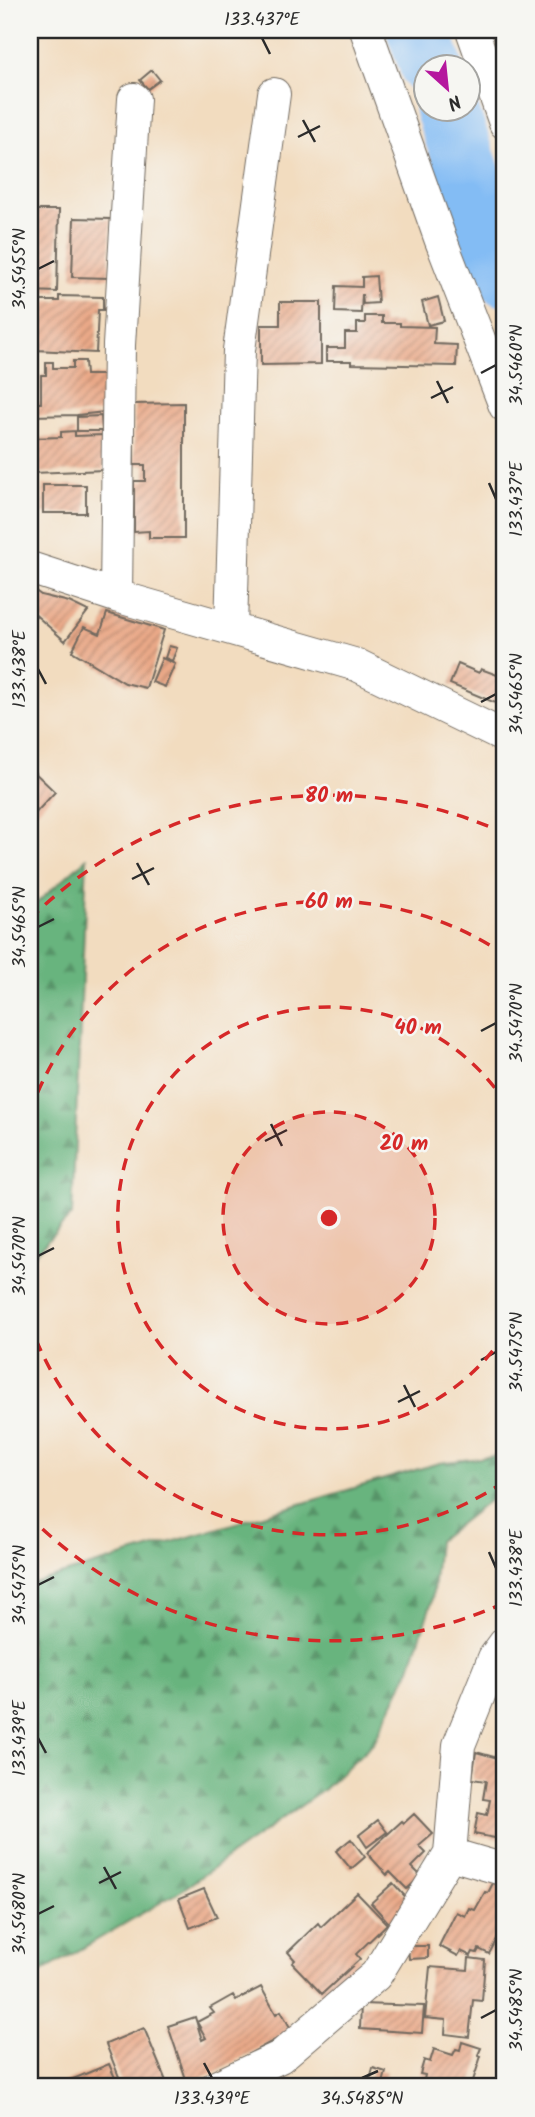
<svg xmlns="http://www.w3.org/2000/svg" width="535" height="2117" viewBox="0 0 535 2117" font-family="Kalam,sans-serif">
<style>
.forest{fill:url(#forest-firs);stroke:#4a7054;stroke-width:2}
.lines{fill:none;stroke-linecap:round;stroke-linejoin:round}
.river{stroke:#83bcf4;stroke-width:63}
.building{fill:url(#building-hatch)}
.minor-casing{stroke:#71695f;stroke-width:34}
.minor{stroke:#fff;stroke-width:32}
.ticks{fill:none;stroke:#2b2b2b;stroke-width:2.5}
.ring{fill:none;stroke:#d62828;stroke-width:3.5;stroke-dasharray:12 9}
.centre{fill:#d62828;stroke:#f6f6f2;stroke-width:3.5}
.ring-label{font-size:21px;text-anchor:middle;font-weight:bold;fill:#d62828;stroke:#f6f6f2;stroke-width:5;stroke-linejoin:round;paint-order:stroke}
.neatline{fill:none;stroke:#2b2b2b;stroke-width:2.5}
.ticks-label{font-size:18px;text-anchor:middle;fill:#2b2b2b}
</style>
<defs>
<pattern id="forest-firs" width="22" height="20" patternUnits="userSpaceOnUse" patternTransform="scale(1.75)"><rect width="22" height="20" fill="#68b47e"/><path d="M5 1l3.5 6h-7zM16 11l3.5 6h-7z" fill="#569367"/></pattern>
<pattern id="building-hatch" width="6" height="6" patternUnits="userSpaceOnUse" patternTransform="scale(1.75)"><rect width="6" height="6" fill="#eaa988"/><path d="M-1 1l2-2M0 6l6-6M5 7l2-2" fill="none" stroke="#be8a6f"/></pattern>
</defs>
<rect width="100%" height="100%" fill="#f6f6f2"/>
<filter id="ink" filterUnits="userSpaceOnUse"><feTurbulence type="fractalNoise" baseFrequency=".0143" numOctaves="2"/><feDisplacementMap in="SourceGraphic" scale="14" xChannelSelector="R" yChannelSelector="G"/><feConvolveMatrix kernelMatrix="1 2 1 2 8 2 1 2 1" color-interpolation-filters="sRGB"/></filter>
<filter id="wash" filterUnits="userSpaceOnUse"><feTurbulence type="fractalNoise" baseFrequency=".00686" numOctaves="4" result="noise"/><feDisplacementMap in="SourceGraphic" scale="28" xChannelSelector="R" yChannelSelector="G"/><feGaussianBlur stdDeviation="1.57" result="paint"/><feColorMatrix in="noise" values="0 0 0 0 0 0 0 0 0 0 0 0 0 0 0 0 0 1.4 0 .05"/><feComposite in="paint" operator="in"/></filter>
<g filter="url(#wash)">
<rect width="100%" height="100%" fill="#f2dcbf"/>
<!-- forest -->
<path class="forest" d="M87,858l-15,356 -42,46v-351z
M505,1455v33l-67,53 -6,60 -22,67 -36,74 -51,48 -141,100 -152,89v-395l409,-121z"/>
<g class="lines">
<!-- river -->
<path class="river" d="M418,30l13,36
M446,108l59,167"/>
</g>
<g id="blocks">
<!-- building -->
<path class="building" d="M152,70l8,10 -12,9 -8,-9z
M30,210h29l-2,82 -27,-1z
M74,218l37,1 -2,59 -37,-1z
M376,276l2,27 -15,1 -1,-10 -1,19 -26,-1 1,-26 26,1v-10z
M59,296l44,1v13h-5l-2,43 -61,-3 2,-49h22z
M438,297l6,24 -16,4 -6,-23z
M280,302h41v62l-60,1v-40h19z
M365,316h17v7h18v3l35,1 -1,17 23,1 -1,21 -105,-2v-3h-25v-13h19v-15h12v-10h8z
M73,361h12l1,14h19v37l-28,3 -46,1v-13h10v-28h5v-13h7v6h20z
M184,403v135h-35v-7l-15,1v-51h11v-16h-11v-61z
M101,416l1,15h-25v-14z
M75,431v5l28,-1 1,35 -70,3 -2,-35 29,-1v-5z
M43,485h43v28h-43z
M30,587l11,8 28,7 19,9 -23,30 -35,-31z
M107,613l57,17 -18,58 -21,-5 -53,-32 12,-24 16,7z
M169,646l8,2 -5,13 -7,-3z
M162,658l13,6 -10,23 -13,-5z
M458,664l21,9 2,-4 19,7 -2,4 7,3v24l-55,-23z
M30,768l25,24 -25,27z
M476,1752l29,8v80l-31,-6 4,-21 9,2 3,-15 -7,-1 3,-18 -14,-2z
M414,1814l19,20 -14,12 7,7 -14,14 9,9 -14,13 -17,-17 -3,3 -20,-22 35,-32 2,2z
M378,1820l9,12 -20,15 -8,-12z
M351,1839l14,18 -14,12 -15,-18z
M496,1877l9,5v42l-16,30 -10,-5 -2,4 -4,-1 -2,4 -10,-5 -3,5 -19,-10 17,-34 9,4 4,-8 6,2 10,-18 3,1z
M393,1883l19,21 -22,20 -19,-21z
M204,1889l13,28 -27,11 -11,-29z
M357,1893l30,31 -31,30 4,5 -38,35 -30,-31 3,-3 -7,-8 30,-29 3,4z
M408,1946h20v12l-19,1z
M469,1958l16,2 -3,41 -9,-1 -4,37 -24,-3 1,-14 -21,-2 5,-51 38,3z
M261,1987l15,27 5,-3 11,20 -83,44 -22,7 -19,-56 27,-9 7,23 4,-2 -9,-16 17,-9 -4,-5 23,-13 3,5z
M361,2004l63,2 -2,27 -62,-4z
M144,2028l24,58 -3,1h-42l-17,-43z
M462,2042l19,6 -3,7 3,1 -10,31h-42l2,-6 -7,-1 1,-5 -5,-1 4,-14 6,2 4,-13 19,6 3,-6 4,1z
M109,2064l10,23h-65z
M373,2068l13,4 -4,15 -13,-3z
M266,2079l8,8h-26z"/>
</g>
</g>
<g filter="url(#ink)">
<use href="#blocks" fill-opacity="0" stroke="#71695f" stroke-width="2"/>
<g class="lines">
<!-- minor casing -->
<g class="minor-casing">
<path id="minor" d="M366,30l74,208 65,168
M472,30l33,93
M30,568l86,28 241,69 148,72
M116,596l3,-251 15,-246
M231,629l8,-279 35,-256
M450,1854l9,-109 35,-87 11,-15
M216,2087l64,-30 96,-82 74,-121 55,16"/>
</g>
<!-- minor -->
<use href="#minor" class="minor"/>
</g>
</g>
<!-- ticks -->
<path class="ticks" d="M262,38l8,16M303,120l12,22M298,137l22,-11M38,269l16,-8M481,373l15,-8M437,381l11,22M431,398l22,-11M489,483l7,16M38,669l8,15M481,702l15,-8M137,863l12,22M132,879l22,-11M38,927l16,-8M481,1031l15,-8M271,1124l11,22M265,1141l22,-11M38,1256l16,-8M481,1360l15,-8M404,1385l11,22M398,1402l22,-11M489,1552l7,16M38,1585l16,-8M38,1738l8,15M104,1867l12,22M99,1883l22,-11M38,1914l16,-8M481,2018l15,-8M204,2063l8,15M362,2078l16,-7"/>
<!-- distance rings -->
<circle cx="329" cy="1218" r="106" fill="#d62828" fill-opacity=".12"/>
<g class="ring">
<circle cx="329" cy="1218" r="106"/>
<path d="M505 1334A211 211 0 1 1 505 1102"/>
<path d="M504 1482A317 317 0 0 1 30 1324M30 1112A317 317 0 0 1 504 954"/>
<path d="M504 1603A423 423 0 0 1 30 1517M30 919A423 423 0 0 1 504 833"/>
</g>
<circle cx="329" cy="1218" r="10" class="centre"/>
<g class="ring-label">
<text x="329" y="802">80 m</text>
<text x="329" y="908">60 m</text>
<text x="418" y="1034">40 m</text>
<text x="404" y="1150">20 m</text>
</g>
<!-- margin -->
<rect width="535" height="2117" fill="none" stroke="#f6f6f2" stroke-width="77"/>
<!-- north arrow -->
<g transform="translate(447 88) rotate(153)"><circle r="33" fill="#f6f6f2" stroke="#a5a5a2" stroke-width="2"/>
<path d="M0-5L12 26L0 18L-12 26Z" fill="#b5179e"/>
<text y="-10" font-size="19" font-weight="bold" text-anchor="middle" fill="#2b2b2b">N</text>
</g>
<rect x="38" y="38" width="458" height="2040" class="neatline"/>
<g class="ticks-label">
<text x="262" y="25">133.437°E</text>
<text transform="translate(19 269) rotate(-90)" y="6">34.5455°N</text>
<text transform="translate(516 365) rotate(-90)" y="6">34.5460°N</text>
<text transform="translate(516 499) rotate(-90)" y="6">133.437°E</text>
<text transform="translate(19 669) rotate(-90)" y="6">133.438°E</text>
<text transform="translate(516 694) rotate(-90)" y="6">34.5465°N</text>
<text transform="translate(19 927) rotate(-90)" y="6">34.5465°N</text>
<text transform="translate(516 1023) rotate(-90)" y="6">34.5470°N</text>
<text transform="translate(19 1256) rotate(-90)" y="6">34.5470°N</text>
<text transform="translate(516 1352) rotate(-90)" y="6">34.5475°N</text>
<text transform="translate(516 1568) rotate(-90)" y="6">133.438°E</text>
<text transform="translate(19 1585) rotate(-90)" y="6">34.5475°N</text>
<text transform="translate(19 1738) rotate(-90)" y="6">133.439°E</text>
<text transform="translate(19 1914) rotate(-90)" y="6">34.5480°N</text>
<text transform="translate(516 2010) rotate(-90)" y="6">34.5485°N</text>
<text x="212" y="2104">133.439°E</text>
<text x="362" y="2104">34.5485°N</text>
</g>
</svg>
